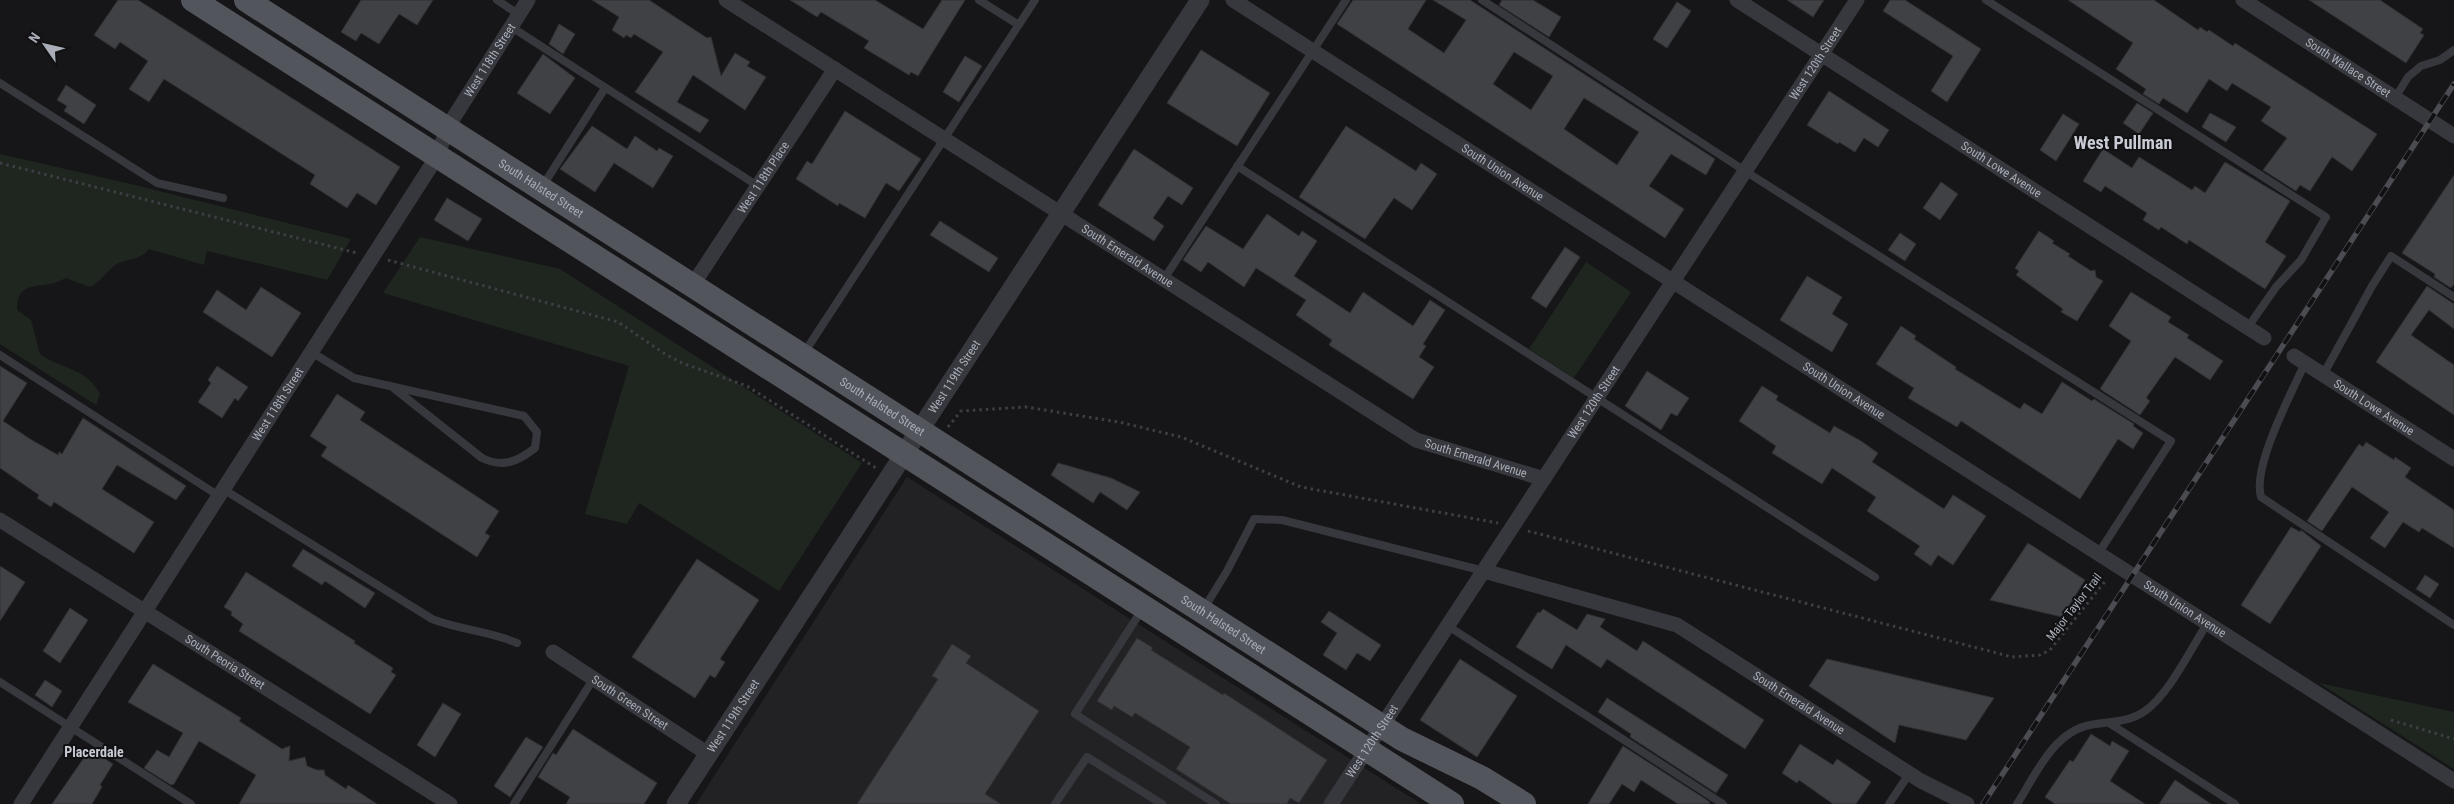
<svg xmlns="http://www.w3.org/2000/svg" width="2454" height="804" viewBox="0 0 2454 804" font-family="'Roboto Condensed',sans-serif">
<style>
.built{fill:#222225}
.green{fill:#1e261f}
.building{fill:#404145;stroke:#303034;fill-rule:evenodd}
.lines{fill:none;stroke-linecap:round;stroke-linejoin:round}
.path{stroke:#3d3f44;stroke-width:3;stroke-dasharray:2.5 4;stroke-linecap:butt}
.service{stroke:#37383d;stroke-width:8}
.minor{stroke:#37383d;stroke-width:15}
.tertiary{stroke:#37383d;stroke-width:19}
.primary{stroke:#53555c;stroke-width:24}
.rail-casing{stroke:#4a4c52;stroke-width:5.5}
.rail{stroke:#111113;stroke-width:4;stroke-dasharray:11;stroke-linecap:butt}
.labels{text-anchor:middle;stroke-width:4;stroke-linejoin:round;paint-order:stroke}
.street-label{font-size:12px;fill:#a8adb8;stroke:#111113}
.neighbourhood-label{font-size:14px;font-weight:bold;fill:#c9ccd4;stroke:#111113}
.district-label{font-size:18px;font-weight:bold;fill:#c9ccd4;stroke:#111113}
</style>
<rect width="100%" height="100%" fill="#161618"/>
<!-- built -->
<path class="built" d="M907,477l514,327h-725z"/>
<!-- green -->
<path class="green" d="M0,154l131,30 220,55 -24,41 -120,-29 -3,14 -55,-16c-12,14 -22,8 -35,17 -9,7 -13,16 -24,21l-24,-9c-5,2 -10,5 -16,6 -19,3 -33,1 -33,26l14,10 9,34c21,15 47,14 60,40l-4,11 -96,-61z
M420,237l140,32 302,194 -83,128 -140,-88 -12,21 -42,-10 44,-148 -246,-73z
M1586,262l45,30 -57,86 -45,-29z
M2319,683l135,29v57z"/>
<!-- building -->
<path class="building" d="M118,0h20l262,167 -24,38 -19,-12 -10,15 -37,-24 5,-9 -151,-96 -15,23 -20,-13 19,-28 -28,-19 -5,7 -21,-14z
M361,0h72l-16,25 -18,-11 -20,30 -18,-11 -5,8 -15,-9z
M592,0h57l58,38 4,-1 10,39 14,-23 15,9 -3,4 19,11 -21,33 -52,-35 -16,27 32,18 -9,13 -65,-41 28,-40 -29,-18 -3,4 -5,-3 -2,3 -12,-8 7,-13z
M790,0h85l48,29 19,-29h23l-47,76 -7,-4 -2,3 -45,-27 5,-7 -48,-29 -4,5z
M1353,0h73l-18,29 36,24 22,-33 -33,-20h37l245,159 -9,16 -35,-21 -22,32 35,23 -19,29 -328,-214zM1514,52l39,24 -22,34 -38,-26zM1584,98l55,34 -22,33 -53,-36z
M1502,0h31l28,17 -12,20 -50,-32z
M1787,0h37l-11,17z
M1890,0h15l76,49 -34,53 -16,-11 22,-35 -70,-45z
M2068,0h86l44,30 2,-3 7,5 2,-2 24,16 2,-3 142,91 -25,37 -20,-14 -22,34 -10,-6 -4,6 -33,-21 24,-32 -26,-17 10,-14 -39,-24 -5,8 -18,-12 -22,34 -24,-15 -4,6 -16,-10 3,-5 -30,-20 17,-26z
M2309,0h71l43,29 -3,4 4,2 -18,28z
M1677,2l14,9 -24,37 -14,-9z
M559,24l16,10 -12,20 -14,-10z
M1201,50l69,43 -33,53 -70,-43z
M543,54l32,24 -25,36 -33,-21z
M965,56l17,10 -23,36 -16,-10z
M66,85l30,20 -12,19 -20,-13 3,-5 -10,-6z
M1829,91l60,39 -11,17 -14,-9 -9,14 -16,-10 -1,2 -31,-19z
M2137,103l16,10 -14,21 -16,-11z
M845,111l76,48 -22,32 -13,-8 -21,35 -26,-15 -1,3 -42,-27 11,-18 5,3z
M2210,113l26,14 -10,15 -24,-15z
M2063,114l16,10 -23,37 -16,-11z
M592,126l35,23 8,-13 22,15 2,-3 14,8 -20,32 -39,-25 -19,29 -35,-23z
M1346,126l70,45 5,-8 16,11 -25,36 -18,-12 -29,41 -66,-42z
M1134,149l59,39 -11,17 -14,-9 -15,22 11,8 -10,15 -56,-36z
M2103,149l29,19 7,-11 53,33 3,-4 10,7 20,-31 65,39 -25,41 21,14 -21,33 -76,-49 -2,4 -26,-17 -2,3 -16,-10 4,-7 -42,-27 -4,6 -18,-11z
M2454,175v109l-3,4 -17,-11 1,-3 -33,-21z
M1941,182l17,12 -18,26 -17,-12z
M447,198l35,21 -14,22 -34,-21z
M1267,214l32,22 3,-5 15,10 -23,35 56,37 13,-21 50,34 17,-26 15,10 -22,34 3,2 -7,11 15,10 -21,32 -84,-54 3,-5 -36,-25 10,-15 -50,-32 -12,19 -36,-25 -7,10 -18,-12 23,-34 37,23z
M940,221l58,37 -9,14 -59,-37z
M2039,231l15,10 -2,2 18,11 -2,2 23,15 4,-1 1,7 7,4 -26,40 -16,-9 2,-3 -47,-34 3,-4 -4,-3z
M1900,233l16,11 -11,17 -17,-11z
M1565,247l15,10 -34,51 -15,-10z
M1807,276l35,21 -10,17 16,10 -16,28 -52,-32z
M2427,286l27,18v25l-25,-19 -18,25 43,30v50l-78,-53z
M261,287l40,26 -29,44 -69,-45 14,-22 29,20z
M2131,292l40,25 -3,5 21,13 -2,3 36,23 -13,19 -35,-23 -29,41 4,3 -10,14 -40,-26 31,-48 -22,-15z
M1901,326l15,10 -2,3 42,28 -1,2 65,40 4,-6 18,11 20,-32 30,19 2,-2 40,25 -1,2 10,7 -10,16 -15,-10 -38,60 -119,-78 -4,6 -49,-29 6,-10 -38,-24z
M0,366l27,17 -24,38 27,18 28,16 1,-3 3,2 21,-36 103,68 -10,14 -59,-35 -15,24 52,33 -20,31 -80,-51 -3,5 -14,-9 2,-3 -39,-27z
M217,366l31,21 -10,14 -3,-3 -13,20 -24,-16 13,-19 -3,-3z
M1647,371l42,27 -12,18 -6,-3 -10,17 -36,-24z
M1762,386l16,10 -2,4 54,33 4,-7 27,15 17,12 -6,9 72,47 9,-14 33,21 -33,49 -15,-10 -7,11 -17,-12 6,-8 -53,-35 9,-14 -44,-29 -10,16 -50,-31 4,-7 -37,-25z
M337,394l28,18 -5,8 139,91 -14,22 5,3 -13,21 -156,-101 6,-9 -17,-11z
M2366,442l28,18 1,-3 16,11 -6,9 49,33v38l-32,-20 -3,4 -16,-10 -18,26 -15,-10 19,-26 -37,-25 -30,44 -15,-10 52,-77 4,3z
M1058,463l53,15 29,14 -13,18 -27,-18 -7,11 -42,-28z
M2291,527l9,5 1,-2 20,16 -51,78 -29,-19z
M2028,543l57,37 -23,37 -72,-17z
M303,549l72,44 -10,15 -40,-27 -3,4 -30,-19z
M697,559l62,41 -39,59 5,3 -10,16 -5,-3 -15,23 -63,-41z
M0,566l25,16 -25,39z
M246,572l109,69 -1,2 39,25 -2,4 5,3 -26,39 -131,-83 4,-7 -12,-9 1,-3 -8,-5z
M2425,575l14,9 -9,14 -14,-9z
M70,608l18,12 -28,43 -17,-12z
M1543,609l34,21 10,-16 18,5 -5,8 37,24 6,-10 121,79 -19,29 -138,-90 -6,9 -35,-23 -14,24 -36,-22 22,-35 2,1z
M1329,611l52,34 -11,16 -13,-8 -11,17 -23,-15 14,-22 -16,-11z
M1137,638l16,10 -2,2 72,45 1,-2 103,67 -28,43 -9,-5 -3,6h-56l-55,-35 14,-22 -55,-34 -3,4 -18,-11 -2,4 -15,-9z
M952,644l19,12 -5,7 73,48 -54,83 16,10h-144l81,-125 -6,-3z
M1460,659l57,37 -40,61 -57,-37z
M1827,659l167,39 -28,42 -67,-15 -4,18 -86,-57z
M153,664l88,54 -2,3 43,28 8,-3 -1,15 16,-4 2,9 10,4h7l1,5 21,14 2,-4 29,19h-138l17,-29 -57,-34 -25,43 -3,1 -27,-17 13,-18 12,7 14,-24 -55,-31z
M45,680l17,11 -10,16 -17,-12z
M1607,698l121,77 -12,18 -86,-56 1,-3 -33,-22z
M443,703l18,11 -26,43 -18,-12z
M573,729l84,54 -13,21h-78l4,-7 -32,-20 15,-24 3,2z
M2091,734l19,12 2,-5 17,10 -19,30 35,23h-90l-10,-7 25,-37 3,2z
M526,737l17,10 -33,50 -16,-11z
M1800,744l33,21 4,-6 34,23 -15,22h-23l-34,-24 -2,3 -15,-10z
M1623,746l87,56 -1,2h-31l-37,-24 -7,12 -12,-8 -13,20h-21z
M90,749l23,15 -13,21 2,2 -10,17h-40z
M2175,780l36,24h-52z"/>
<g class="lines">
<!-- path -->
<path class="path" d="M0,163l357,90
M388,260l230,62 47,32 17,9 65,23 129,82
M948,427l13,-16 65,-4 93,15 62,15 120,50 197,36
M1528,531l484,126 28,-2 10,-5 57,-71
M2391,720l63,19"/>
<!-- service -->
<path class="service" d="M497,0l21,14
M979,0l40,25
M1482,0l263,171 426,270 -73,113
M1986,0l340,217 -25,43 -25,27 -28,40
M510,26l248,160
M0,83l157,100 66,15
M2395,98l13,-21 13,-11 19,-6 14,-10
M1237,166l638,411
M542,187l63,-99
M1164,279l182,-279
M311,352l43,26 170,38 13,16 -2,16c-18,14 -32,20 -53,10l-91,-72
M804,353l231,-353
M0,355l219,141
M2305,363c-14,31 -53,104 -44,134l193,128
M2323,375l49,-89 19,-30 63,41
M223,489l209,130c28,11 57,12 85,24
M1143,608l-68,106 141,90
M1203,610l24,-39 27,-52 28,1 202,51
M1448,626l275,178
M0,682l191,122
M2109,723l126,81
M514,804l80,-126
M1055,804l32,-47 75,47
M1889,804l20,-30
M2017,804c18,-28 36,-72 73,-79 20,-4 38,-2 55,-14 25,-18 45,-61 62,-87"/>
<!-- minor -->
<g class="minor">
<path id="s1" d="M726,0l690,440 128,39"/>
<path id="s2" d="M1233,0l1221,781"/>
<path id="s3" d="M1737,0l527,338"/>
<path id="s4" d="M2243,0l211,136"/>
<path id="s5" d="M692,286l143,-217"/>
<path id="s6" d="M2294,356l160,103"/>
<path id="s7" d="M0,520l450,284"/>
<path id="s8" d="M1484,571l193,54 244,156 46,23"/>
<path id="s9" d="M553,652l155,102"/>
<path id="s10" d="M21,804l417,-649 9,-27 81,-128"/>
<path id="s11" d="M1331,804l526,-804"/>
</g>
<!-- tertiary -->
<path class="tertiary" id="s12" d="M676,804l524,-804"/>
<!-- primary -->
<g class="primary">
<path d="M193,0l1259,804"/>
<path id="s13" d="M246,0l1156,739 80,39 42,26"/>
</g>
<!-- rail casing -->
<g class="rail-casing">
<path id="rail" d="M1983,804l471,-720"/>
</g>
<!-- rail -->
<use href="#rail" class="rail"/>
</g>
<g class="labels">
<!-- street labels -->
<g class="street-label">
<text dy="4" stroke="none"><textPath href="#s10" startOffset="880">West 118th Street</textPath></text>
<text dy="4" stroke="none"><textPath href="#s11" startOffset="885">West 120th Street</textPath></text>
<text dy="4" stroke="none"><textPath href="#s4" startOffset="125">South Wallace Street</textPath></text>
<text dy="4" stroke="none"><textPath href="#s3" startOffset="314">South Lowe Avenue</textPath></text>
<text dy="4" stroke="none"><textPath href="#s2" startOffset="320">South Union Avenue</textPath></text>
<text dy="4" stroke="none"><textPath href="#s5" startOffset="130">West 118th Place</textPath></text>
<text dy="4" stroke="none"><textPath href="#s13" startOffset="350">South Halsted Street</textPath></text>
<text dy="4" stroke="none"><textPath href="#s1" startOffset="476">South Emerald Avenue</textPath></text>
<text dy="4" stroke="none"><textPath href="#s12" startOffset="510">West 119th Street</textPath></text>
<text dy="4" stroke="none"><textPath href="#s2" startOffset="725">South Union Avenue</textPath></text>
<text dy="4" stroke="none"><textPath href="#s11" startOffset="480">West 120th Street</textPath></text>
<text dy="4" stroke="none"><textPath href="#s10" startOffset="475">West 118th Street</textPath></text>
<text dy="4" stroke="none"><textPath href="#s13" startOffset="755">South Halsted Street</textPath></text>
<text dy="4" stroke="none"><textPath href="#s6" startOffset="95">South Lowe Avenue</textPath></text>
<text dy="4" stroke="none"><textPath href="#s1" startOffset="881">South Emerald Avenue</textPath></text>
<text transform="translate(2074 607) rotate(-52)" y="4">Major Taylor Trail</text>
<text dy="4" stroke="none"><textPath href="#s2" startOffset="1130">South Union Avenue</textPath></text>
<text dy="4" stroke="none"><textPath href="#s13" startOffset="1160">South Halsted Street</textPath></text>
<text dy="4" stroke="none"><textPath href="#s7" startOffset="266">South Peoria Street</textPath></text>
<text dy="4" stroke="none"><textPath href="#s9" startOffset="92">South Green Street</textPath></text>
<text dy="4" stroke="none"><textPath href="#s8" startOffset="345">South Emerald Avenue</textPath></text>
<text dy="4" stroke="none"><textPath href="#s12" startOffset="105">West 119th Street</textPath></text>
<text dy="4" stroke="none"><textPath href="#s11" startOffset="75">West 120th Street</textPath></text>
</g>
<!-- neighbourhood labels -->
<g class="neighbourhood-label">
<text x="94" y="757">Placerdale</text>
</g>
<!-- district labels -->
<g class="district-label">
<text x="2123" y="149">West Pullman</text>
</g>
</g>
<!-- north arrow -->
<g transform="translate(45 45) rotate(304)" stroke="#111113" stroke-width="4" paint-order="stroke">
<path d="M0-4L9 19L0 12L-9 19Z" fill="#a8adb8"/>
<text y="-8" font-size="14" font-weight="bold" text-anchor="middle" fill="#a8adb8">N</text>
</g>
</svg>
